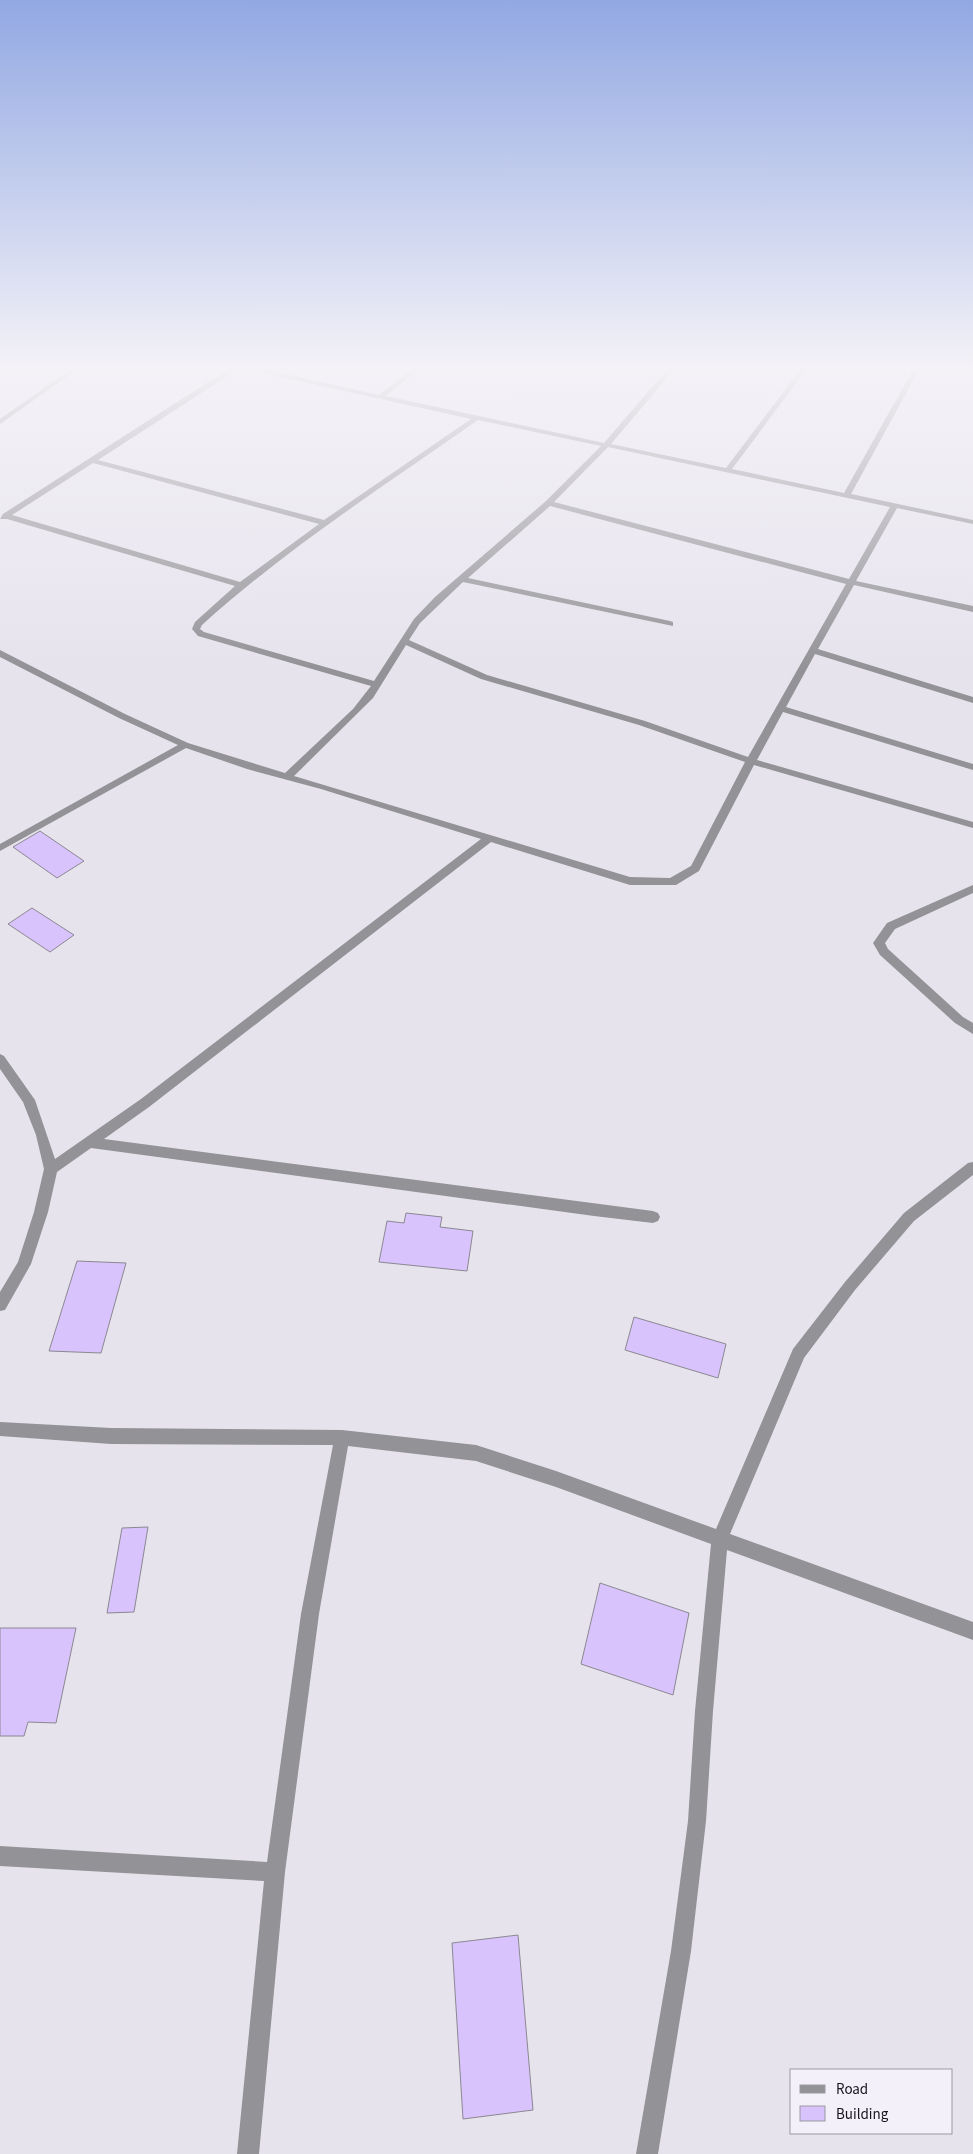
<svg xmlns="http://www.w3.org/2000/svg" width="973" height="2154" viewBox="0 0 973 2154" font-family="'Source Sans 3',sans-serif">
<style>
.building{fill:#d9c3fd;stroke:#8b8891}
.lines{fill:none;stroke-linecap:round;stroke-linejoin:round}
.street{fill:#939296;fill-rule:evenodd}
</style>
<rect width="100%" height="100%" fill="#e6e3ed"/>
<!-- building -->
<path class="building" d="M40,831l44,30 -27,17 -44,-31z
M32,908l42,27 -24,17 -42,-28z
M406,1213l36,4 -2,10 33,4 -6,40 -88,-9 8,-41 17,2z
M77,1261l49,2 -25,90 -52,-2z
M634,1317l92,27 -8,34 -93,-28z
M148,1527l-14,85 -27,1 15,-85z
M600,1583l89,30 -16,82 -92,-31z
M0,1628h76l-20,95 -28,-1 -4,14h-24z
M518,1935l15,175 -70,9 -11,-176z"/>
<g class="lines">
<!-- street -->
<path class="street" d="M75,366h7l-82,58v-5z
M233,366h17l129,29 37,-29h7l-37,30 218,47 66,-77h7l-66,78 115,24 77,-102h6l-77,103 112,24 71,-127h6l-70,128 122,26v4l-76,-16 -41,73 117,25v6l-119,-27 -36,64 155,48v6l-158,-49 -29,53 187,57v6l-190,-58 -26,48 216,62v6l-219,-63 -55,106 -23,14h-46l-139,-43 -342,265 -45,32 549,72 5,2 2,4 -2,4 -5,2 -59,-7 -503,-68 -34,24 -9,40 -17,52 -26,46 -5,1v-19l18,-30 16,-50 10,-43 -8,-34 -13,-33 -23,-33v-15l4,2 31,44 20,59 86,-60 340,-260 -160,-50 -74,-20 -61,-21 -186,103v-7l178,-99 -59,-27 -119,-61v-7l125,64 63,29 97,30 68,-64 18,-23 -173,-50 -6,-7 3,-7 40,-36 -228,-67h-7l3,-5zM240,368l231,51 -147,101 -226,-60zM478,420l123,26 -55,55 -111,96 -21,22 -40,62 -170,-49 -4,-3 2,-4c85,-77 182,-139 276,-205zM608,447l282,60 -41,72 -295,-77zM93,463l226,61 -79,58 -228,-67zM550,506l296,78 -98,173 -103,-36 -158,-46 -78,-35 11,-17 43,-41 210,44v-4l-3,-1 -202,-43zM406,645l75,34 158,46 106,37 -54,104 -21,12 -40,-1 -336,-101 79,-78z
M973,885v8l-78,36 -10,14 3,6 75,68 10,6v11l-18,-11 -75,-68 -7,-12 14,-20z
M973,1162v13l-59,46 -59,69 -51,68 -74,176 243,88v18l-246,-90 -14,161 -7,110 -15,130 -33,203h-22l35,-203 17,-130 7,-110 16,-167 -155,-57 -80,-26 -128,-15 -29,168 -34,258 -26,282h-22l27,-273 -264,-15v-20l267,16 34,-248 32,-169 -222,-1 -111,-8v-14l111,6 231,2 134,15 80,26 160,58 77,-180 52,-67 59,-69 64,-50z"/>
</g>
<!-- sky -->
<linearGradient id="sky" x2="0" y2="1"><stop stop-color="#92a8e3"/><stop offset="0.55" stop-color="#f4f2f7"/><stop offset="1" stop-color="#f4f2f7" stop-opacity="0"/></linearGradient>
<rect width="973" height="668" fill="url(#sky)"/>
<!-- legend -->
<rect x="790" y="2069" width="162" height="65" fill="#f3f0fa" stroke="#9b99a0"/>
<rect x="800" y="2085" width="25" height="8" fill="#939296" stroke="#9b99a0"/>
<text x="836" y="2094" font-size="15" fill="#17161a">Road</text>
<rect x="800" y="2106" width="25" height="15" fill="#d9c3fd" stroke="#9b99a0"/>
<text x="836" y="2119" font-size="15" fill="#17161a">Building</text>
</svg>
